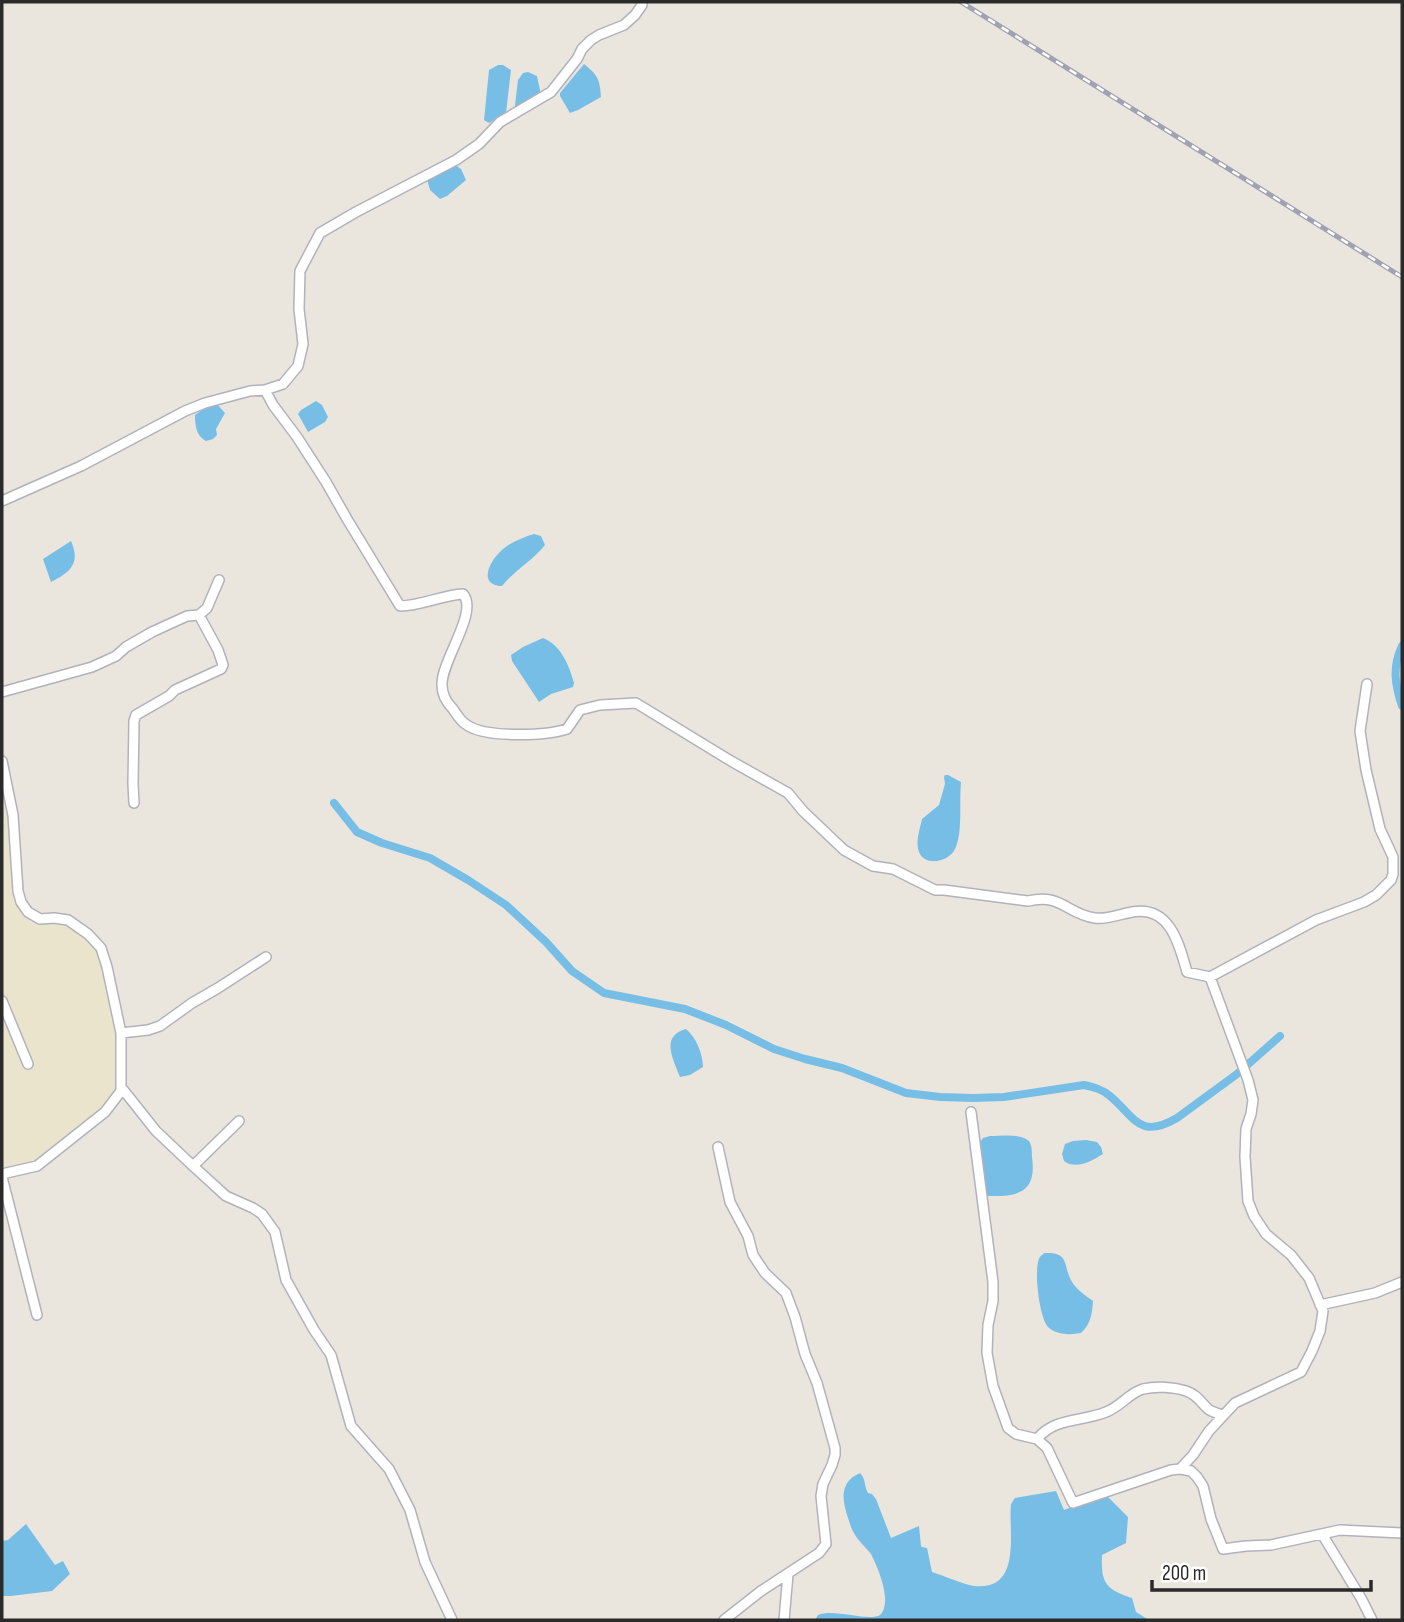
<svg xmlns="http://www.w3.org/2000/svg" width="1404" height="1622" viewBox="0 0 1404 1622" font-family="'Sofia Sans Condensed',sans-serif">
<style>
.education{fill:#ebe4cd}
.water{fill:#77bee6}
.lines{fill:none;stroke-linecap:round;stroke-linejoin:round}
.canal{stroke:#77bee6;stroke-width:8}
.minor-casing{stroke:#b0b2bd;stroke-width:12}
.minor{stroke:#fff;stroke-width:9}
.rail-casing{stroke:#a0a1b3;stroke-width:5}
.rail{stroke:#fff;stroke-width:2.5;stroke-dasharray:8;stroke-linecap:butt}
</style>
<rect width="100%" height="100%" fill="#ebe6dd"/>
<!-- education -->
<path class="education" d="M2,776l8,40 5,71 12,25 40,9 33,28 20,81v60l-16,21 -68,53 -34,9z"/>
<!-- water -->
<path class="water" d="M584,64c14,11 16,16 17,33l-23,13 -8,3 -10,-17v-3z
M498,65h5l8,5 -5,43 -17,10 -5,-3 5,-50z
M528,72l9,4 4,19 -25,14 -1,-4 3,-25 5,-7z
M454,164l7,5 5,11 -19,16 -7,3 -10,-9 -3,-11z
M316,401l6,4 6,12 -3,5 -17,10 -10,-18 3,-4z
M216,403l9,10 -9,16 1,6 -4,4 -7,2c-10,-5 -11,-16 -11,-26l10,-7z
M534,534l7,2 4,9c-13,16 -30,25 -43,41 -26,-1 -11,-27 1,-37 8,-7 21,-12 31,-15z
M71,541c10,23 -1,31 -20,41l-8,-23z
M543,638c18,7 26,27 31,45l-1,4 -22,7 -12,8 -27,-41 -1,-6 12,-8z
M945,775h3l13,7c-2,19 2,51 -6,67 -6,13 -30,18 -36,3 -4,-10 1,-23 3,-33l17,-14 6,-21 -1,-7z
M686,1029c10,8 17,25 17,38l-13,8 -10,2c-7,-18 -20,-41 6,-48z
M990,1136c11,0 31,-3 39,5 3,4 3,12 3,16 5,35 -13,40 -44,39l-4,-3 -4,-51 3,-4z
M1086,1140l11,2 4,5 2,7c-11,7 -27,16 -39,7l-2,-7 3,-10 8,-3z
M1044,1253c27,-1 18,12 28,29 5,8 13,13 21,19 -1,13 -2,23 -12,32 -11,2 -23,2 -32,-5 -10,-8 -16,-62 -9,-71 1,-2 3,-2 4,-4z
M860,1473c6,6 4,13 8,20l4,1 4,5 15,39 28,-12 2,20 1,1 5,1 5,24c13,4 30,12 42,14 49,5 34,-55 37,-82l4,-6 41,-7 8,19 41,-16 23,23 -2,26 -24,12c-1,28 3,34 30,43l4,14 13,8h-334l3,-5c16,-7 51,7 62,0 13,-13 -2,-47 -9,-61 -5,-7 -13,-13 -17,-21 -3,-4 -4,-10 -6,-15 -6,-18 -9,-36 12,-45z
M26,1524l29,41 8,-4 7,13 -18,17 -41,5h-9v-55l6,-1z"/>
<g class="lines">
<!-- canal -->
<path class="canal" d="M1402,646c-10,21 -7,39 0,60
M334,803l23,29 25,11 48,15 38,22 38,25 40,37 26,29 32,22 81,16 41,16 48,24 31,10 37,9 64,25 34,4 33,1 31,-1 80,-12c9,2 18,4 26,11 25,21 29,44 67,22l60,-44 43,-38"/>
<!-- minor casing -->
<g class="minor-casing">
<path id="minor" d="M265,390l8,15 24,32 29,45 21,37 53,87c21,0 42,-11 63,-12 16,18 -22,67 -21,91 0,9 5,18 11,24 4,6 8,13 14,16 18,13 79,11 100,4l13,-19 20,-5 36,-2 95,58 57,32 15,18 41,39 9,5 20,11 20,3 42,21h9l84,11c34,-8 38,13 67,17 11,2 25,-4 37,-6 38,-7 47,32 55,60l23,5 106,-57 48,-18 12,-7 15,-15 2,-6v-17l-13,-28 -14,-59 -6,-39 7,-47
M2,501l79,-35 104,-55 20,-8 45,-12 15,-1 18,-6 15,-18 5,-22 -4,-35 1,-38 20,-38 36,-21 100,-52 23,-16 21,-22 51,-30 26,-33 5,-10 9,-9 8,-5 25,-10 11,-10 7,-10v-3
M2,692l90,-25 24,-11 10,-9 26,-15 35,-16 12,-1 8,-7 12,-28
M2,761l11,54 5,76 3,11 7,10 12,7 14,-1 14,2 20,14 13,14 6,19 14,66v58l-16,21 -68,54 -35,8
M134,803l-1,-19 1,-63 2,-6 33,-19 6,-6 46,-21 2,-4 -5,-15 -19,-35
M2,1001l26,63
M121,1033l27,-3 12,-4 32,-23 26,-15 48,-31
M121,1087l35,44 37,35 33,30 27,12 9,6 13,18 11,48 28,50 17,25 20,71 38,43 21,41 15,52 27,58
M971,1112l22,170v19l-5,24 -1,28 6,33 15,42 8,6 21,5 10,9 26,55 98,-33 9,-1 11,2 6,6 6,9 8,33 12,30 23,-3 25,-1 69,-15 62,3
M718,1147l12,55 18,34 5,19 12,18 21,20 9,24 10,37 12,29 18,65v7l-3,10 -9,19 -2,12 5,48 -7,9 -58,38 -37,29
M193,1166l46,-45
M2,1177l35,138
M1320,1305l55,-12 27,-11
M1037,1439c18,-22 45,-17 69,-27 14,-5 23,-19 37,-23 13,-3 31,-2 43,2 10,3 15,11 21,17 4,4 10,5 15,7
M1180,1469l13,-14 16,-24 26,-28 66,-31 11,-21 8,-20 3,-20 -14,-33 -18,-23 -25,-21 -12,-18 -6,-15 -3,-44 1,-28 5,-15 2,-14 -5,-20 -38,-103
M1322,1534l39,64 11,22
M784,1620l4,-46"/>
</g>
<!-- minor -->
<use href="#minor" class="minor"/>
<!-- rail casing -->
<g class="rail-casing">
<path id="rail" d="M961,2l441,275"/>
</g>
<!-- rail -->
<use href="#rail" class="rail"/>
</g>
<!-- border -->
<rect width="1404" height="1622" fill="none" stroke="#2a2a2a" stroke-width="7"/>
<!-- scale -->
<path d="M1152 1580v10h219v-10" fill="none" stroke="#2a2a2a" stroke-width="3.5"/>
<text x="1162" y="1580" font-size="21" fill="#2a2a2a" stroke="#ffffff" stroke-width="5" paint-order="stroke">200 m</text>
</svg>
